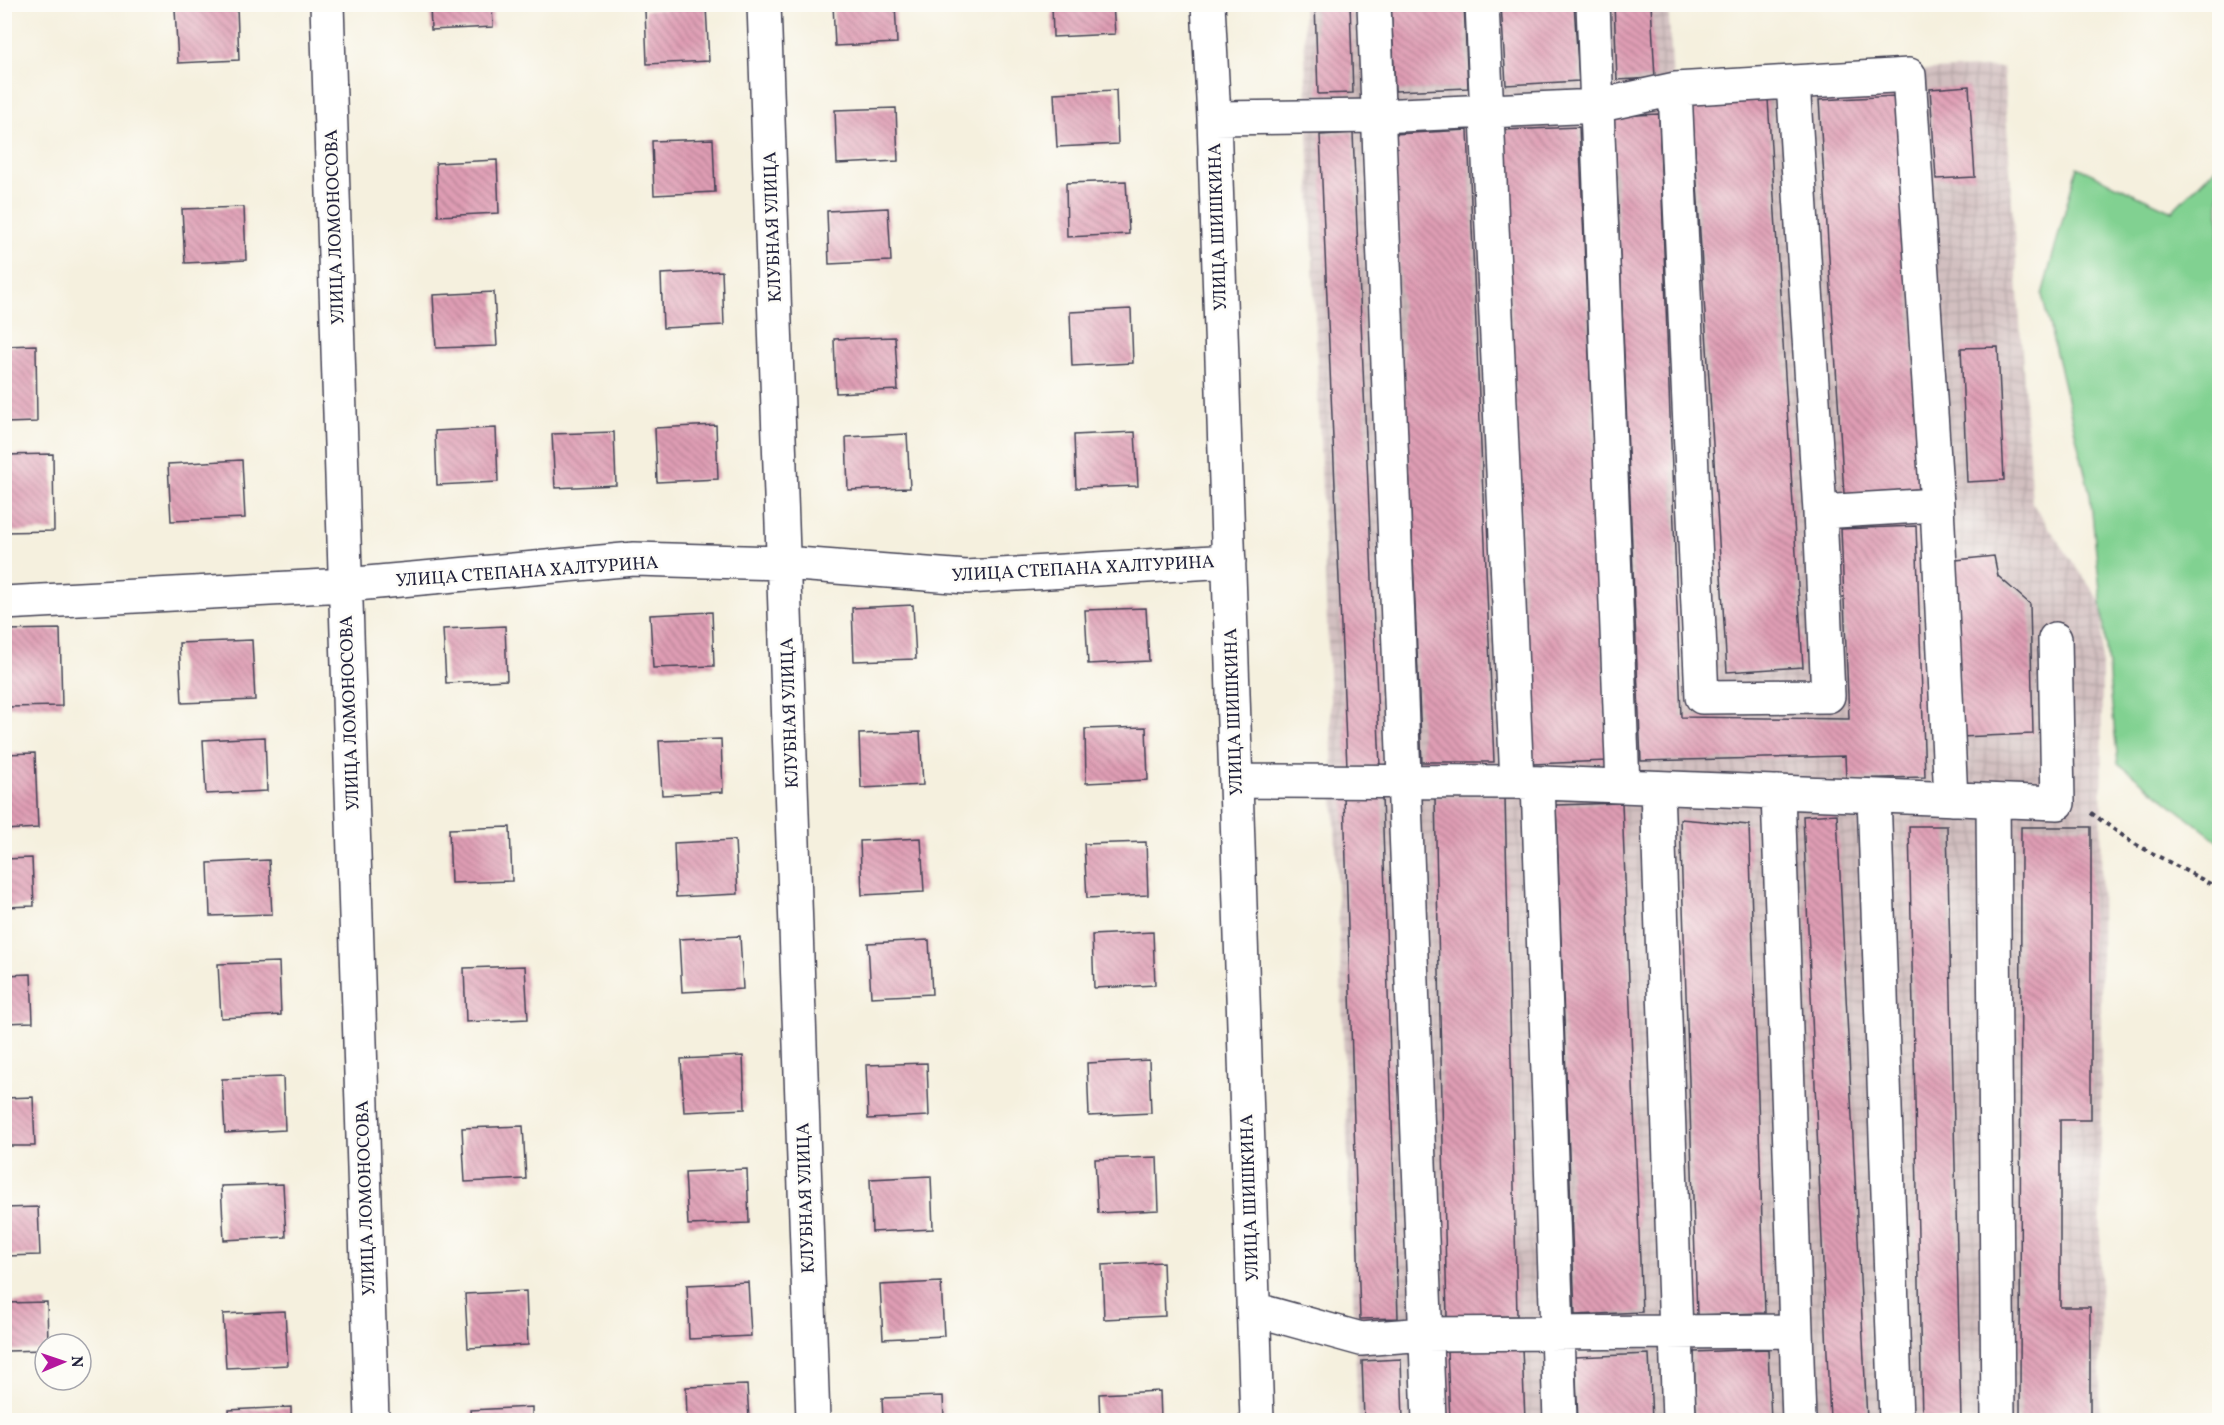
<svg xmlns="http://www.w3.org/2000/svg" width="2224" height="1425" viewBox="0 0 2224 1425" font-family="Vollkorn,serif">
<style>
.industrial{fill:url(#industrial-grid)}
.grass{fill:#81d191;stroke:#527a66;stroke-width:1.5}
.building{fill:url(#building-back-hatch)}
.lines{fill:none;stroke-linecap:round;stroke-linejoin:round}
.minor-casing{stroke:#424153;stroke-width:36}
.path{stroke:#424153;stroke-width:4;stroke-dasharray:4.5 4.5;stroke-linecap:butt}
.minor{stroke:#fff;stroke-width:33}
.labels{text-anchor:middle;stroke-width:5;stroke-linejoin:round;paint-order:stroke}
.street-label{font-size:18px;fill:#22223b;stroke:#fdfcf7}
</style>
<defs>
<pattern id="industrial-grid" width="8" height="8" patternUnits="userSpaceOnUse" patternTransform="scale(1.5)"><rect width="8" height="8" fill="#d2bfc0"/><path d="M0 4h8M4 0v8" fill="none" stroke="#b4a4a6"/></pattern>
<pattern id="building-back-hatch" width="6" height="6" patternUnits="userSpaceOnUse" patternTransform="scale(1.5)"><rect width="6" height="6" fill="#df9db4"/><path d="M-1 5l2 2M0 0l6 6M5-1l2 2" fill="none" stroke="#b48094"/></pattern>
</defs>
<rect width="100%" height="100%" fill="#fdfcf7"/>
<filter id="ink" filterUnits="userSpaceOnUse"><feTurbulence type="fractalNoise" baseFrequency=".0167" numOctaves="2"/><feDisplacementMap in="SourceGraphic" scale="12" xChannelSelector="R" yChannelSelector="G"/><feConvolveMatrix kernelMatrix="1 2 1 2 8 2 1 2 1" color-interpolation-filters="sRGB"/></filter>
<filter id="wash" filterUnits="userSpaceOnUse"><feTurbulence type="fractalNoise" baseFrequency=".008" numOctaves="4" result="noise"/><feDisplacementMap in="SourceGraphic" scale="24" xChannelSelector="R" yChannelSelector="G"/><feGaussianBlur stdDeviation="1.35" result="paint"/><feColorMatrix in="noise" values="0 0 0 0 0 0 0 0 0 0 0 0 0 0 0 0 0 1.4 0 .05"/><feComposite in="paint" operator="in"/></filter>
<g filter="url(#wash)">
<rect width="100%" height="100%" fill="#f5f0de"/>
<!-- industrial -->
<path class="industrial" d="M1303,5h365l5,76 330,-14 29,436 70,101 -2,816h-742z"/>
<!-- grass -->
<path class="grass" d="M2219,164v678l-101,-79 -28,-269 -48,-199 35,-128 95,44z"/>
<g id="blocks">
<!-- building -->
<path class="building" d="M430,4h62l1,23 -62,3z
M833,4h62l2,39 -62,3z
M1052,4h61l2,30 -62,3z
M1315,4h35l3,89 -35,1z
M1391,4h73l4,84 -73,3z
M1501,4h73l5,77 -73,4z
M1614,4h37l4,74 -38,2z
M237,7l2,53 -61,3 -3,-54z
M706,7l3,54 -62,3 -2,-54z
M1969,86l6,91 -39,2 -6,-90z
M1116,90l2,54 -61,3 -3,-54z
M1896,96l25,393 -77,5 -25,-394z
M1768,99l35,568 -76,5 -35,-569z
M896,108l2,53 -61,3 -2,-54z
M1659,114l22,603 168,2 -8,-190 75,-3 9,251 -79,2 -1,-23 -204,5 -27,-645z
M1579,127l28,634 -75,3 -28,-634z
M1468,130l26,632h-72l-28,-628z
M1353,133l27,633 -33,1 -27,-632z
M713,139l2,53 -61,3 -2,-54z
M497,160l2,53 -61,3 -2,-53z
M1126,181l3,53 -62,3 -1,-54z
M244,207l2,53 -61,3 -3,-54z
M888,208l3,53 -62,3 -2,-53z
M722,271l2,54 -61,3 -2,-54z
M494,292l3,54 -61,2 -3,-53z
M1131,309l2,54 -61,3 -2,-54z
M895,337l3,53 -62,3 -2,-54z
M36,345l1,77 -33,1v-77z
M1998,347l6,133 -37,2 -6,-134z
M716,425l2,54 -61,3 -2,-54z
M496,428l2,54 -61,3 -2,-54z
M614,432l2,53 -61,3 -3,-54z
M1135,432l3,54 -62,2 -2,-53z
M907,434l3,54 -62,2 -2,-53z
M53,454l1,77 -50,1v-77z
M242,460l3,58 -74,3 -3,-57z
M1994,556l4,20 32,28 3,130 -73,3 -4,-177z
M913,605l3,54 -62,2 -2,-53z
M1146,608l3,53 -61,3 -3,-54z
M712,612l2,54 -61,2 -3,-53z
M505,626l2,54 -61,3 -3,-54z
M60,629l2,77 -55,1 -1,-77z
M252,640l3,60 -73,3 -3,-60z
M1146,727l2,53 -62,3 -1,-54z
M920,732l3,53 -62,3 -2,-54z
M265,737l2,54 -61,3 -3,-54z
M721,739l2,53 -61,3 -3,-54z
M35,753l3,75 -34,2v-76z
M1382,795l16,523 -38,1 -16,-523z
M1505,797l12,519 -70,2 -12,-520z
M1622,803l20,509 -67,3 -19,-510z
M1837,814l30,606h-37l-27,-604z
M1680,819l69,6 16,488 -68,2z
M1909,826h38l14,594h-39z
M510,827l2,54 -61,2 -2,-54z
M2021,827h70v293h-31v187h30v113h-70z
M921,838l3,54 -62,3 -2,-54z
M735,840l3,54 -62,3 -2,-54z
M1146,842l2,53 -61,3 -3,-54z
M32,858l2,48 -30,1v-48z
M269,860l3,54 -62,2 -2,-53z
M1153,932l2,53 -61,3 -2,-53z
M740,936l3,53 -61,3 -3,-53z
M929,940l3,54 -61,3 -3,-54z
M279,962l2,53 -60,3 -3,-54z
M525,966l3,53 -62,3 -2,-54z
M31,974l2,48 -29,1v-48z
M743,1056l2,53 -61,3 -3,-53z
M1149,1060l2,53 -62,3 -2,-53z
M927,1063l2,53 -61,3 -2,-54z
M283,1077l2,53 -60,3 -3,-54z
M33,1097l2,49h-31v-48z
M523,1126l3,53 -61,3 -3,-54z
M1157,1157l2,53 -61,3 -3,-54z
M747,1169l2,54 -61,2 -3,-53z
M931,1176l2,53 -61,3 -2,-53z
M283,1184l3,53 -62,3 -3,-54z
M38,1207l2,48 -36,1v-48z
M1163,1262l2,54 -61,3 -2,-54z
M748,1282l3,54 -62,3 -2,-54z
M941,1282l3,54 -61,3 -3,-54z
M526,1291l2,54 -60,3 -3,-54z
M47,1302l1,42h-3v6l-38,1 -2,-48z
M285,1311l3,54 -62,3 -3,-54z
M1522,1348l3,72h-75l-3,-69z
M1768,1349l3,71h-75l-2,-68z
M1649,1354l3,66h-74l-3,-63z
M1401,1359l2,61h-39l-2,-59z
M747,1385l2,35h-62l-1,-33z
M1160,1391l1,29h-61l-1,-26z
M943,1396l1,24h-61l-1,-22z
M291,1407v13h-61l-1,-10z
M532,1407v13h-61l-1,-10z"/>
</g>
</g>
<g filter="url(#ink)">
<use href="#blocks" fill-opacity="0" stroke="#424153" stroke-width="1.5"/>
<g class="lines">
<!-- minor casing -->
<g class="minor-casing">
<path id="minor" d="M327,4l45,1416
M764,4l49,1416
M1208,4l6,114 43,1302
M1374,4l55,1416
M1482,4l35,778
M1593,4l30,782
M1675,89l27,608 126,-1 -8,-184 -27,-430
M1214,118l164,-2 219,-10 78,-17 234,-14 28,430 14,294
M1820,512l117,-7
M4,603l341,-18 289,-26 150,4 182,14 263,-16
M1236,781l281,1 541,21 -3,-164
M1538,783l22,637
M1657,788l22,632
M1778,792l21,628
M1874,796l22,624
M1993,801l5,619
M1253,1309l108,30 64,-5 371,-3"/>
</g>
<!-- path -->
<path class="path" d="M2091,813l42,30 87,46"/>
<!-- minor -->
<use href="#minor" class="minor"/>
</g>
</g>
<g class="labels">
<!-- street labels -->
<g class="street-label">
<text transform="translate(334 227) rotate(-92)" y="6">УЛИЦА ЛОМОНОСОВА</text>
<text transform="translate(772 227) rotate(-92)" y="6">КЛУБНАЯ УЛИЦА</text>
<text transform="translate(1217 227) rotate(-92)" y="6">УЛИЦА ШИШКИНА</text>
<text transform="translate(1083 568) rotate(-3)" y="6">УЛИЦА СТЕПАНА ХАЛТУРИНА</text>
<text transform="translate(527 571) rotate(-4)" y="6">УЛИЦА СТЕПАНА ХАЛТУРИНА</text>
<text transform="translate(1233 712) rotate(-92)" y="6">УЛИЦА ШИШКИНА</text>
<text transform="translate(349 713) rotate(-92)" y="6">УЛИЦА ЛОМОНОСОВА</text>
<text transform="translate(789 713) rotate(-92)" y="6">КЛУБНАЯ УЛИЦА</text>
<text transform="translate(365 1198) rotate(-92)" y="6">УЛИЦА ЛОМОНОСОВА</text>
<text transform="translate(805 1198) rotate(-92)" y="6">КЛУБНАЯ УЛИЦА</text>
<text transform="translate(1249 1198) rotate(-92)" y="6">УЛИЦА ШИШКИНА</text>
</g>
</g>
<!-- margin -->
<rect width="2224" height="1425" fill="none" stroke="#fdfcf7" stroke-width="24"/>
<!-- north arrow -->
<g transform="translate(63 1362) rotate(88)"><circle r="28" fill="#fdfcf7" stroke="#a5a5ac" stroke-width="1.5"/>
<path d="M0-4.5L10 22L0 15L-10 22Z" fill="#b5179e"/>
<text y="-9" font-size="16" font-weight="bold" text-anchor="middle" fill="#22223b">N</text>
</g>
</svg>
